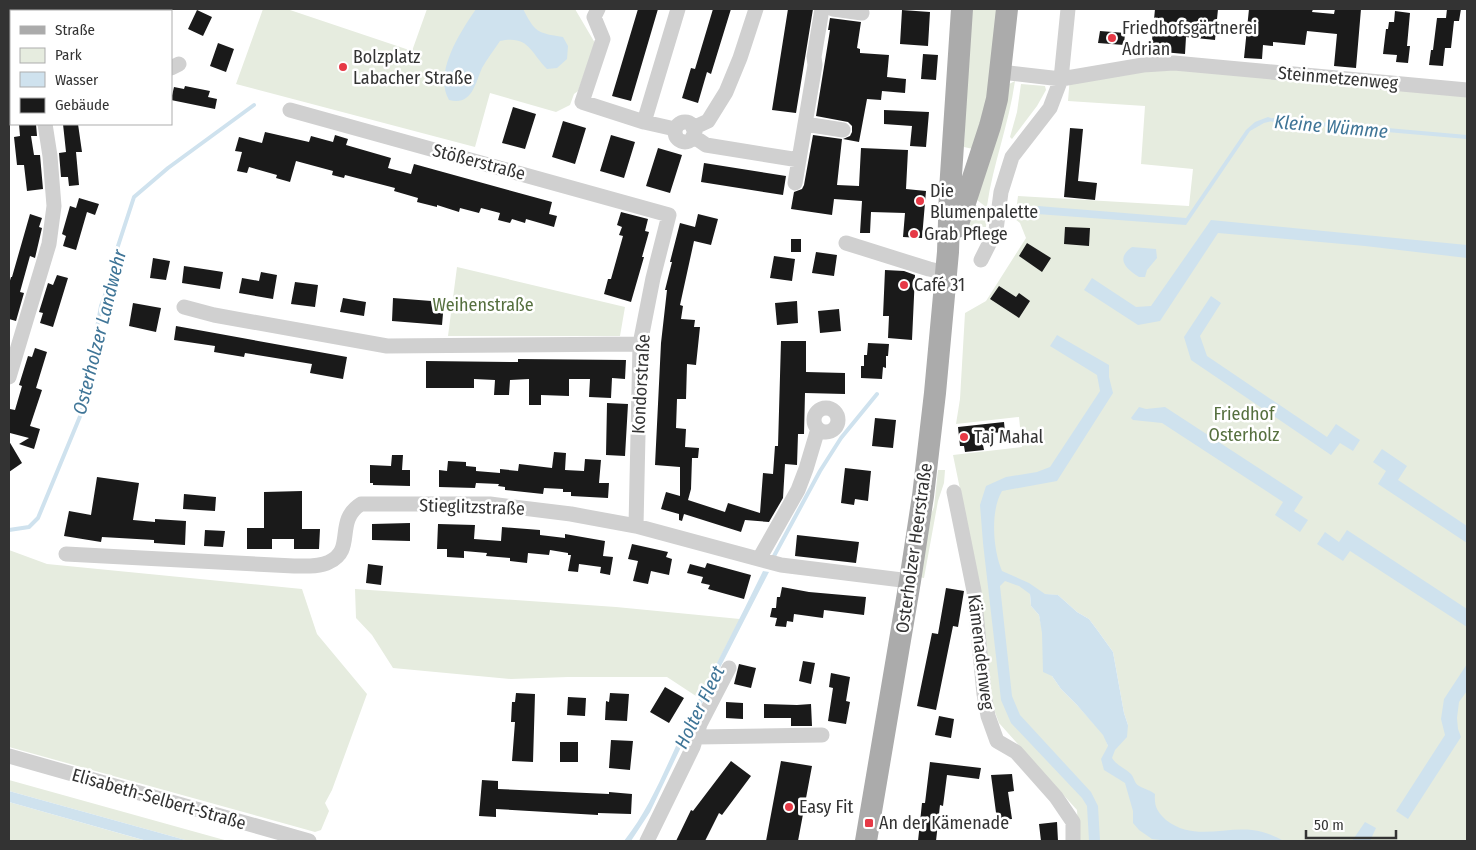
<svg xmlns="http://www.w3.org/2000/svg" width="1476" height="850" viewBox="0 0 1476 850" font-family="'Fira Sans Condensed',sans-serif">
<style>
.green{fill:#e6ecdf;fill-rule:evenodd}
.water{fill:#cfe2ee}
.lines{fill:none;stroke-linecap:round;stroke-linejoin:round}
.stream{stroke:#cfe2ee;stroke-width:4}
.building{fill:#1a1a1a}
.street{stroke:#d0d0d0;stroke-width:15}
.primary{stroke:#ababab;stroke-width:22}
.poi-dot{fill:#e63946;stroke:#fff;stroke-width:2}
.labels{text-anchor:middle;stroke-width:5;stroke-linejoin:round;paint-order:stroke}
.poi-label{font-size:18px;fill:#333;stroke:#fff;text-anchor:start}
.street-label{font-size:18px;fill:#333;stroke:#fff}
.park-label{font-size:18px;fill:#56703f;stroke:#fff}
.water-label{font-size:19px;font-style:italic;fill:#3f7597;stroke:#fff}
</style>
<rect width="100%" height="100%" fill="#fff"/>
<!-- green -->
<path class="green" d="M263,9h24l125,42 15,-42h148l20,34 -17,48 -4,3 -4,11 -14,7 -66,-19 -15,54 -239,-63z
M969,9h28l-2,58 -22,82 -9,-2z
M1148,62l319,25v754h-388l-2,-31 -78,-87 -6,-16 -19,-150 -21,-102 69,-8 -3,-30 -63,7 4,-25 5,-86 21,-12 40,-63 -6,-15 -5,-4 3,-23 171,10 4,-37 -52,-5 4,-58 -77,-5 2,-25zM1030,594l28,1 19,17 12,7 9,12 15,21 11,61 4,12 -20,21 -4,-11 -27,-30 -16,-16 -9,-13 -13,-61 -8,-9z
M1015,81c-6,43 -22,83 -28,125l-1,1 -9,-7 32,-116z
M1021,84l24,2 1,4 -9,16 -25,33 -2,-2 7,-25z
M975,204l12,11 -1,12h-18z
M457,267l168,40 -5,29h-172z
M938,470h7l-1,13 -6,18 -14,77 -5,-1 8,-53 7,-17z
M9,550l38,14 255,25 15,45 50,60 -35,96 -7,13 4,8 -8,19 -6,2 -306,-85z
M355,589l261,18 124,12 -41,79 -32,-21h-99l-57,2 -118,-11 -21,-33 -16,-17z
M9,780l219,61h-39l-180,-50z
M9,802l127,36 11,3h-138z"/>
<!-- water -->
<path class="water" d="M476,9h47c12,23 14,24 40,28l5,9 -1,13 -10,9 -10,1c-17,-17 -18,-34 -47,-28 -6,9 -13,18 -18,27 -7,16 -10,38 -33,32 -16,-27 12,-69 27,-91z
M1268,117l8,3 -12,3 -14,8 -64,94 -149,-11 1,-8 148,12 60,-88 9,-8z
M1211,220l256,25v13l-102,-12 -147,-13 -58,88 -22,4 -54,-35 8,-12 44,29 15,-1z
M1132,247l24,2 1,9 -10,12 -2,7h-6c-13,-8 -24,-18 -7,-30z
M1211,296l10,7 -21,33 7,20 120,81 9,-13 24,16 -7,11 -13,-8 -9,12 -140,-95 -7,-23z
M1057,335l52,30v12l4,16 -56,88 -55,10c-12,20 -9,59 0,80l27,12 16,11 13,1 19,17 12,7 9,12 15,21 11,61 4,12 -1,12 -12,13 -3,8c5,8 13,10 19,16 4,5 3,10 10,13 6,3 9,3 14,7 -1,12 2,18 11,26 27,21 56,7 86,10 12,1 22,6 32,11h-115l-17,-2 -13,-9 -6,-7v-12l-8,-28 -21,-13 -3,-11 7,-13 -5,-11 -26,-30 -16,-16 -9,-13 -9,-4 -1,-39 -3,-18 -8,-9 -1,-12 -11,-8 -14,-5 -5,5 12,110 8,19 71,77 7,14 2,35h-11l-2,-35 -5,-8 -71,-75 -10,-23 -18,-157 -3,-38 6,-19 20,-9 31,-5 13,-5 50,-76 -3,-16 -47,-29z
M1139,407l7,2 19,-2 138,90 -9,14 14,9 -8,12 -25,-17 8,-13 -121,-79 -29,-3 -2,-2z
M1382,449l25,17 -9,14 69,46v17l-89,-59 8,-13 -13,-9z
M1347,530l120,79v18l-117,-76 -7,10 -26,-17 8,-12 14,10z
M763,571l6,1 -66,129 -53,111 -19,29h-7c27,-34 42,-75 61,-114 25,-52 53,-104 78,-156z
M1467,664v27l-8,11 -2,16 1,11 3,8 -53,82 -12,-8 49,-76 -4,-16 3,-20z
M9,791l180,50h-42l-138,-39z
M1365,822l11,6 -6,13h-18z"/>
<g class="lines">
<!-- stream -->
<path class="stream" d="M1273,120l194,17
M9,530l20,-3 9,-9 43,-104 20,-108 9,-24 7,-33 17,-52 34,-29 86,-63
M774,556l46,-85 21,-33 36,-44"/>
</g>
<!-- building -->
<path class="building" d="M638,9h20l-27,92 -19,-5z
M713,9h18l-20,65 -4,-2 -9,31 -16,-5 9,-30 4,1z
M788,9h25l-17,104 -24,-3z
M1155,9h63l-3,31 -29,-3 -1,17 -34,-3z
M1249,9h64l-1,3 22,2 1,-5h26l-5,59 -22,-2 3,-32 -30,-3 -2,14 -32,-3v4l-10,-1 -1,14 -18,-1z
M1447,9h14l-2,12h-5l-3,27h-6l-2,18 -14,-1 2,-15h2l4,-32h9z
M197,10l15,7 -9,19 -15,-7z
M902,10l28,2 -2,34 -28,-2z
M1395,11l15,2 -3,33h3l-2,17 -12,-1 1,-7 -14,-1 3,-25h2l1,-7h5z
M830,18l31,4 -4,26 3,1v4l29,2 -2,22 19,2 -1,14 -23,-2 -1,9 -14,-1 -8,43 -16,-3 7,-3 2,-4v-6l-4,-4 -32,-6 14,-86h-2z
M1100,31l25,2 -1,12 -26,-2z
M218,43l16,6 -8,23 -16,-6z
M923,54l15,1 -2,25 -15,-1z
M185,86l25,5 -2,6 9,2 -2,10 -44,-9 3,-13 10,2z
M513,107l23,7 -11,35 -23,-6z
M884,110l45,2 -3,35 -16,-1 2,-20 -28,-2z
M563,121l23,7 -11,36 -23,-7z
M19,124h17l1,12h-6l3,19h6l3,34 -16,2 -3,-26h-7l-3,-28 6,-1z
M63,124h15l4,28h-6l3,33 -10,1 -1,-9h-7l-2,-24 7,-1z
M1070,128l13,1 -5,52 19,2 -2,17 -31,-3z
M265,132l44,10 2,-6 22,6 2,-7 13,4 -2,6 45,13 -3,10 23,6 3,-10 138,38 -3,12 8,2 -3,11 -28,-8 -1,4 -13,-4 -2,4 -12,-3 2,-7 -19,-5 -2,5 -19,-5 -1,4 -22,-7v2l-20,-5 1,-4 -24,-7 1,-3 -50,-13 -1,3 -12,-3 1,-4 -37,-10 -6,21 -14,-4 1,-3 -28,-8 -2,6 -10,-2 5,-19 -7,-1 4,-14 23,6z
M611,135l24,7 -11,36 -24,-7z
M813,135l29,4 -5,46 22,1 2,-38 47,2 -2,39 20,2 -4,47 -19,-1 2,-24 -34,-1 -1,21h-10l2,-32 -28,-2 -2,16 -41,-6 3,-17 8,-3 2,-4z
M658,148l24,7 -12,38 -24,-7z
M704,163l82,13 -3,19 -82,-13z
M79,198l20,6 -4,11 -8,-3 -11,38 -13,-4 3,-10 -4,-2 8,-28 6,2z
M621,212l27,7 -3,12 4,1 -7,25h2l-13,45 -27,-8 4,-15h3l12,-43 -4,-1 3,-8 -5,-2z
M30,214l12,4 -3,9 3,1 -7,30 -5,-2 -10,36 4,1 -8,28 -7,-2v-35l2,-7h1z
M698,214l20,5 -7,26 -17,-4 -14,64 3,1 -2,13 14,1 -1,7h6l-4,38 -9,-1 -1,35h-9l-1,29 10,1 -1,18 14,1 -1,10h-6l-1,31 -3,11 37,12 3,-9 32,10 3,-40 10,1 2,-28h3l3,-105h25v31l39,1v21l-40,-1 -1,41h-6l-1,31 -12,-1 -2,34 -14,24 -24,-2 -4,12 -57,-18 -2,7 -3,-1v-6l-18,-5 5,-17 14,4v-29l-25,-2 6,-122 6,-53h-2l7,-28h-2l10,-39 15,4z
M1065,227l25,1 -1,18 -25,-2z
M791,239h10v13h-10z
M1027,243l24,15 -9,14 -23,-16z
M816,252l21,3 -3,21 -22,-3z
M774,256l21,3 -3,22 -22,-3z
M153,258l17,3 -4,19 -16,-2z
M184,266l39,6 -3,17 -38,-6z
M885,270l19,1 11,4 -3,65 -24,-2 1,-22h-6z
M261,272l16,3 -4,24 -34,-6 3,-15 17,3z
M57,275l11,3 -15,49 -13,-4 3,-10 -4,-1 9,-29 5,2z
M295,282l23,3 -3,22 -24,-3z
M999,286l17,11 3,-4 11,8 -11,17 -29,-19z
M343,298l23,4 -2,14 -24,-4z
M393,298l51,4 -2,23 -50,-4z
M797,301l1,22 -21,2 -2,-22z
M133,303l28,5 -5,24 -27,-6z
M839,309l2,22 -21,2 -2,-22z
M176,326l171,31 -4,22 -33,-6 2,-9 -67,-11 -1,4 -30,-5 1,-6 -41,-6z
M868,343l21,1 -1,12h-2v12l-3,-1 -1,12 -21,-1v-12h3v-11h3z
M35,348l12,4 -11,36 6,2 -12,36 10,3 -6,20 -15,-5 10,-6 -19,-5 -1,-19 1,-5 5,1 7,-24 -3,-1 9,-29 4,1z
M518,359l108,1 -1,19 -13,-1 -1,20 -22,-1 1,-18h-21v17l-28,-1v10h-12v-26l-19,1 -1,15h-15l1,-15 -21,-1v9h-48v-27l92,1z
M607,403l21,1 -3,52 -19,-1z
M875,418l21,2 -3,28 -21,-2z
M1004,422l1,10 -13,1 1,11 -10,1 1,5 -19,2 -1,-6h-4l-2,-19z
M9,441l13,22 -13,9z
M554,452l12,1 -1,17 19,1 1,-12 16,1 -2,23h10l-1,15 -37,-2v-4h-8v-3l-19,-1 -1,6 -38,-4v-3l-7,-1 1,-2 -23,-1 -1,5 -36,-1v-17l8,1 1,-10 18,1v4l10,1v4l24,2v-4l18,2 1,-7 33,4z
M392,455h11l-1,15h8v16l-37,-1v-2h-3v-18l21,1z
M845,468l26,3 -3,30 -13,-2 -1,6 -13,-2z
M97,477l42,6 -6,37 22,2v-3l31,2 -1,24 -31,-2v-3l-52,-3 -1,5 -37,-6 5,-25 22,4z
M302,491v38h18l-1,20h-25v-10h-22v10h-25v-21h17v-36z
M184,494l32,3 -1,14 -32,-2z
M410,523v18l-38,-1v-16z
M438,524l37,1 -1,14 27,2 1,-14 38,3v5l25,3v-4l40,7 -2,15 10,1 -3,18 -10,-2 1,-6 -22,-3 -1,8 -10,-1 3,-16h-3v-2l-18,-3 -1,5 -21,-2 -1,10 -17,-2v-3l-24,-2 1,-3 -23,-2v7l-17,-1v-8h-10z
M205,530l20,1 -2,16 -19,-1z
M797,535l62,7 -3,21 -61,-7z
M632,544l36,8 -2,5 6,2 -3,16 -18,-4 -3,13 -15,-3 5,-20 -10,-2z
M707,563l44,12 -7,24 -36,-10 2,-4 -9,-2 2,-6 -16,-4 3,-9 15,4z
M368,564l15,2 -2,19 -15,-2z
M782,587l27,5 57,5 -2,18 -40,-5 -1,8 -29,-4 -1,8 -6,-1 -1,6 -11,-1 2,-8 -7,-1 2,-9h4l1,-11h3z
M946,588l18,3 -6,36 -5,-1 -17,84 -19,-4 15,-73 6,1z
M803,661l12,2 -4,21 -12,-3z
M739,664l17,4 -5,20 -17,-4z
M831,673l19,4 -4,24 4,1 -4,22 -18,-3 5,-33 -4,-1z
M665,687l19,11 -15,25 -19,-11z
M516,693l19,1 -2,68 -21,-1 3,-39h-4l1,-20h3z
M610,693l19,1 -2,27 -22,-1 1,-19 3,1z
M568,697l18,1 -1,18 -18,-1z
M726,702l17,1v16l-17,-1z
M764,704l33,1 14,-1 1,22h-21v-8h-27z
M939,716l15,3 -3,19 -16,-3z
M611,740l22,1 -3,29 -21,-2z
M560,742h18v20h-18z
M731,761l20,15 -29,39 -3,-2 -14,28h-29l15,-31 2,1z
M781,761l31,5 -14,75h-32z
M930,762l51,6 -2,11 -32,-4 -4,31 -3,-1 -4,36h-18l4,-38h3z
M1012,774l2,17 -6,1 4,27 -15,1 -6,-45z
M482,780l16,1v8l111,5v-2l23,2 -1,20 -33,-1v2l-102,-6v8l-17,-1z
M1057,822l1,19h-17l-2,-17z"/>
<g class="lines">
<!-- street -->
<path class="street" d="M598,9l-4,8 9,22 -21,63 62,20 31,7
M833,9l29,4
M9,41l2,5
M171,68l8,-4
M1001,72l60,7 82,-14 31,-2 293,27
M290,110l379,105 -16,63 -13,66 -4,182
M644,122l34,-113
M675 132a10 10 0 1 1 20 0a10 10 0 1 1-20 0Z
M805,124l38,6
M693,128l15,-7 18,-29 14,-34 16,-49
M693,136l13,9 93,15
M795,183l20,-118 -1,-8 8,-48
M846,243l83,26 18,4
M981,260l15,-30 5,-38 11,-35 38,-49 11,-29 7,-70
M184,307l30,8 173,31 253,-2
M9,377l40,-133 5,-38 -4,-50 -5,-32
M814 420a12 12 0 1 1 24 0a12 12 0 1 1-24 0Z
M954,492l20,99 10,103 4,22 9,25 19,11 40,45 17,25v19
M66,554l228,12c11,0 26,1 35,-4 27,-12 5,-41 32,-58h129l81,10 65,12 145,39 129,16
M759,559l39,-69 8,-21 12,-40
M697,737l125,-2
M9,756l300,85
M647,841l46,-94 7,-23 29,-56"/>
<!-- primary -->
<path class="primary" d="M957,227l33,-101 7,-27 10,-90
M866,841l44,-260 13,-85 12,-103 13,-141 2,-62 12,-181"/>
</g>
<!-- markers -->
<g class="poi-dot">
<circle cx="1112" cy="38" r="5"/>
<circle cx="343" cy="67" r="5"/>
<circle cx="920" cy="201" r="5"/>
<circle cx="914" cy="234" r="5"/>
<circle cx="904" cy="285" r="5"/>
<circle cx="964" cy="437" r="5"/>
<circle cx="789" cy="807" r="5"/>
<rect x="864" y="818" width="10" height="10" rx="2.5"/>
</g>
<g class="labels">
<!-- poi labels -->
<g class="poi-label">
<text x="1122" y="34">Friedhofsgärtnerei<tspan x="1122" dy="21">Adrian</tspan></text>
<text x="353" y="63">Bolzplatz<tspan x="353" dy="21">Labacher Straße</tspan></text>
<text x="930" y="197">Die<tspan x="930" dy="21">Blumenpalette</tspan></text>
<text x="924" y="240">Grab Pflege</text>
<text x="914" y="291">Café 31</text>
<text x="974" y="443">Taj Mahal</text>
<text x="799" y="813">Easy Fit</text>
<text x="879" y="829">An der Kämenade</text>
</g>
<!-- street labels -->
<g class="street-label">
<text transform="translate(1338 78) rotate(5)" y="6">Steinmetzenweg</text>
<text transform="translate(479 162) rotate(15)" y="6">Stößerstraße</text>
<text transform="translate(641 384) rotate(-87)" y="6">Kondorstraße</text>
<text transform="translate(472 507) rotate(2)" y="6">Stieglitzstraße</text>
<text transform="translate(914 548) rotate(-82)" y="6">Osterholzer Heerstraße</text>
<text transform="translate(981 652) rotate(83)" y="6">Kämenadenweg</text>
<text transform="translate(159 799) rotate(16)" y="6">Elisabeth-Selbert-Straße</text>
</g>
<!-- park labels -->
<g class="park-label">
<text x="483" y="311">Weihenstraße</text>
<text x="1244" y="420">Friedhof<tspan x="1244" dy="21">Osterholz</tspan></text>
</g>
<!-- water labels -->
<g class="water-label">
<text transform="translate(1331 126) rotate(5)" y="7">Kleine Wümme</text>
<text transform="translate(99 332) rotate(-76)" y="7">Osterholzer Landwehr</text>
<text transform="translate(699 707) rotate(-64)" y="7">Holter Fleet</text>
</g>
</g>
<!-- border -->
<rect width="1476" height="850" fill="none" stroke="#333333" stroke-width="20"/>
<!-- legend -->
<rect x="10" y="10" width="162" height="115" fill="#ffffff" stroke="#adadad"/>
<rect x="20" y="26" width="25" height="8" fill="#ababab" stroke="#adadad"/>
<text x="55" y="35" font-size="15" fill="#333333">Straße</text>
<rect x="20" y="48" width="25" height="15" fill="#e6ecdf" stroke="#adadad"/>
<text x="55" y="60" font-size="15" fill="#333333">Park</text>
<rect x="20" y="72" width="25" height="15" fill="#cfe2ee" stroke="#adadad"/>
<text x="55" y="85" font-size="15" fill="#333333">Wasser</text>
<rect x="20" y="98" width="25" height="15" fill="#1a1a1a" stroke="#adadad"/>
<text x="55" y="110" font-size="15" fill="#333333">Gebäude</text>
<!-- scale -->
<path d="M1306 830v8h90v-8" fill="none" stroke="#333333" stroke-width="2.5"/>
<text x="1314" y="830" font-size="15" fill="#333333" stroke="#ffffff" stroke-width="4" paint-order="stroke">50 m</text>
</svg>
